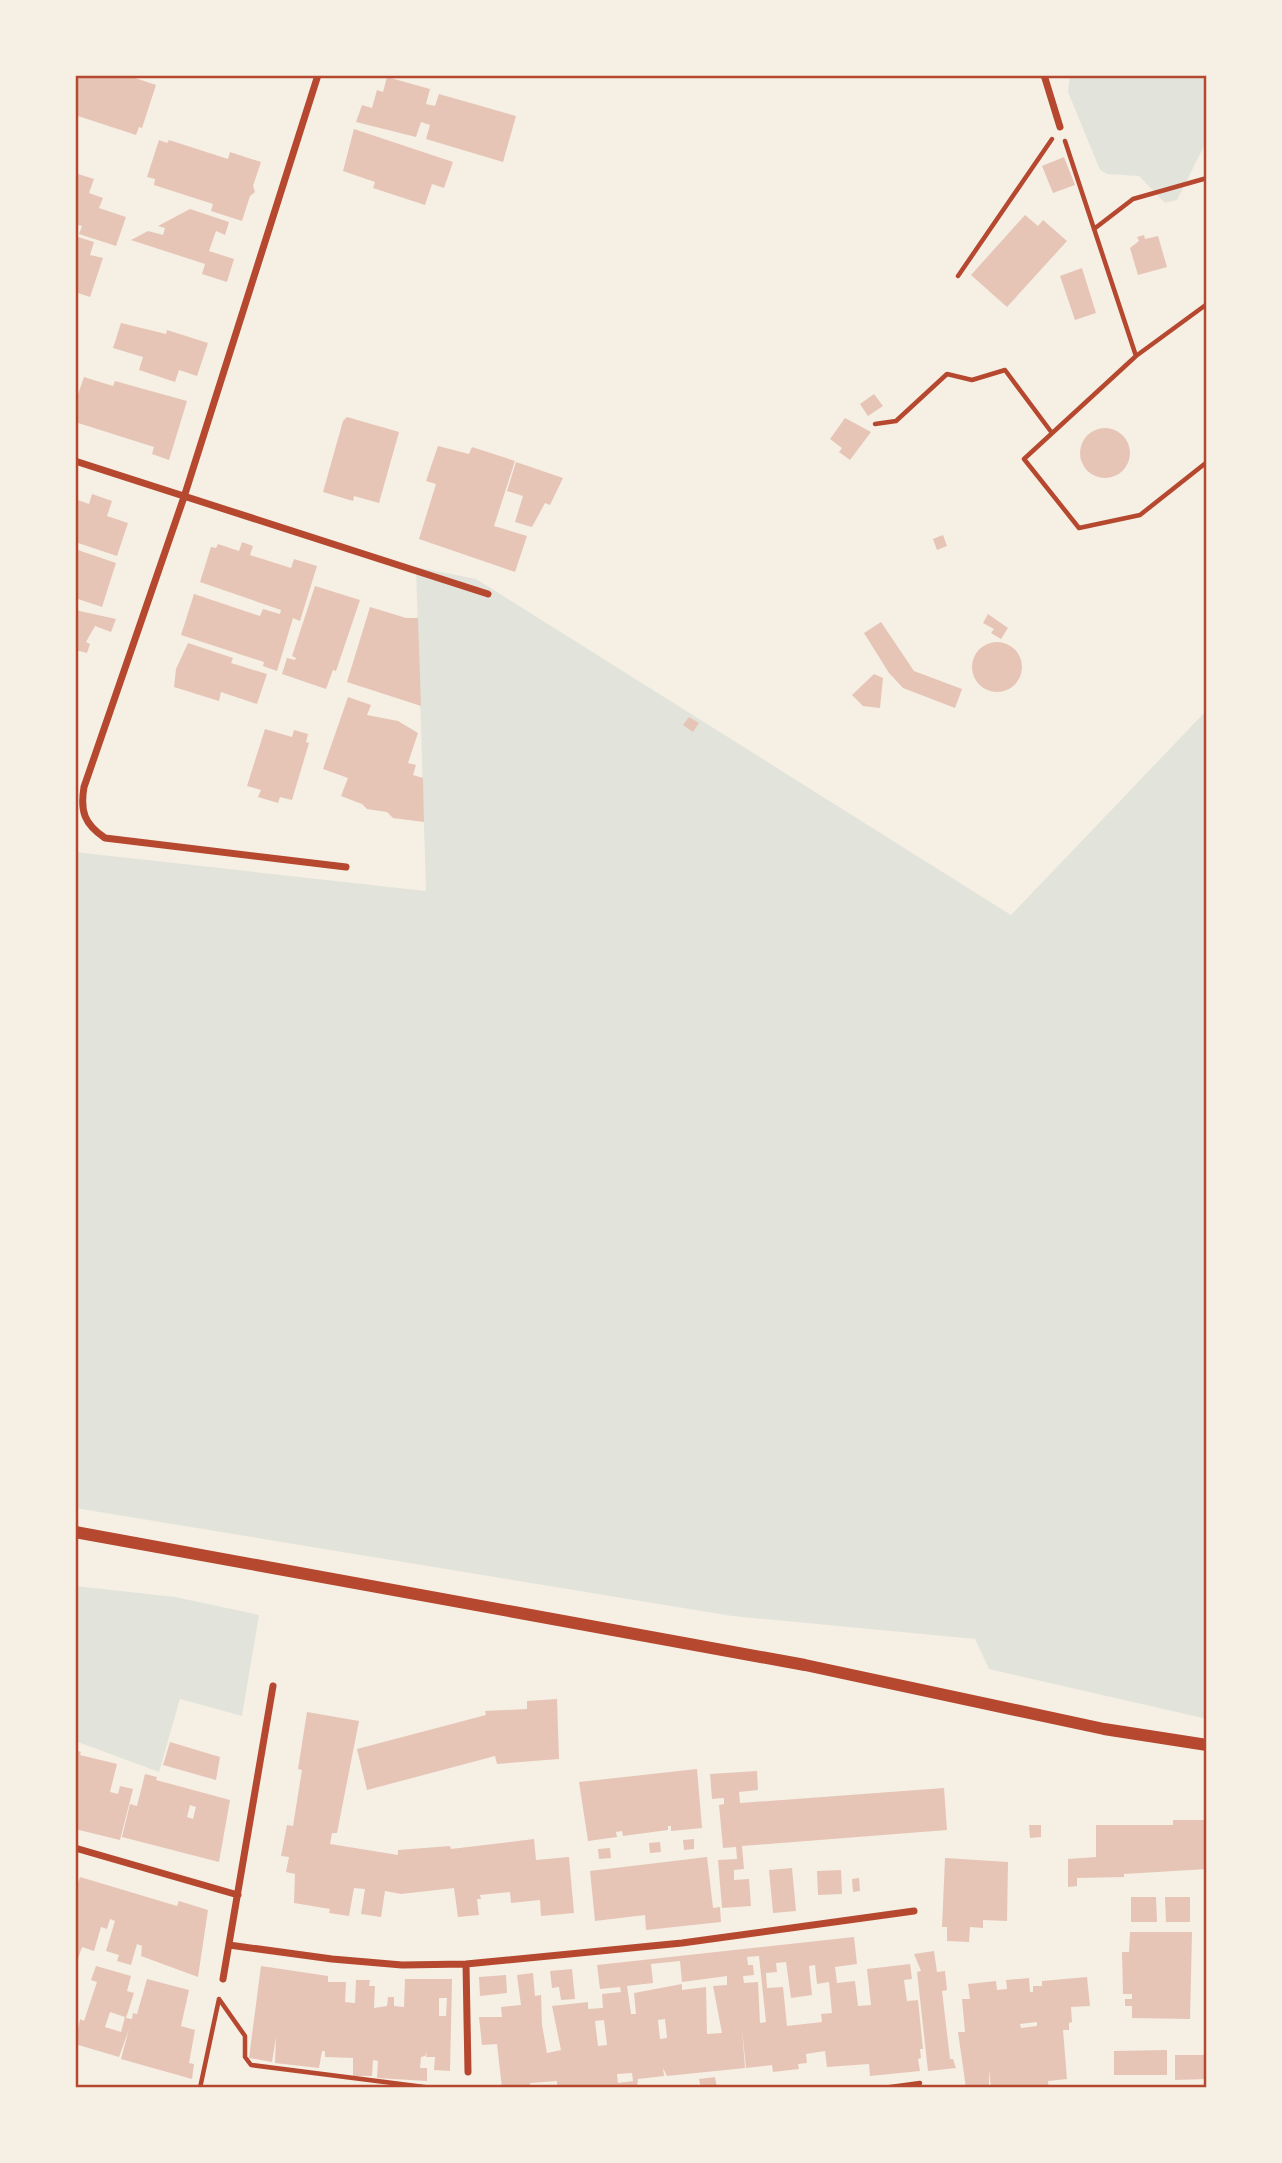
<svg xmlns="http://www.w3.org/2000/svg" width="1282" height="2163" viewBox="0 0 1282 2163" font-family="'Archivo Narrow',sans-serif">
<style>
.green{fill:#e2e4dc}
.building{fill:#e6c5b7;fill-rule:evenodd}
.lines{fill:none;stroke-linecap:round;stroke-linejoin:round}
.path{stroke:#b5482f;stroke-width:4.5}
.minor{stroke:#b5482f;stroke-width:7}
.tertiary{stroke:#b5482f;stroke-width:12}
.neatline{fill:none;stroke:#b5482f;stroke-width:2.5}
</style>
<rect width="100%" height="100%" fill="#f6efe4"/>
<!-- green -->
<path class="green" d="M1070,75h137v65l-30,60 -12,3 -26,-27 -32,-2 -7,-4 -32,-78z
M416,567l60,12 535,336 196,-205v1009l-218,-50 -14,-30 -243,-23 -657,-108v-656l351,39z
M75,1586l100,11 84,18 -17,101 -62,-17 -21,73 -84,-31z"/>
<!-- building -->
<path class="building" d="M75,75h51l30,10 -14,43 -3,-1 -3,8 -61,-20z
M387,77l43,12 -4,15 9,2 4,-12 77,22 -13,46 -77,-23 4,-14 -9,-3 -5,15 -60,-15 6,-17 10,3 5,-18 6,2z
M354,129l99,33 -9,26 -12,-4 -7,21 -52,-17 2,-6 -32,-11z
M159,140l8,3 2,-3 59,19 2,-7 31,10 -8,24 2,6 -5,4 -8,25 -31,-10 2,-7 -59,-19 1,-6 -8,-2z
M1064,157l11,28 -22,8 -11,-27z
M75,173l19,6 -5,14 14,5 -4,10 27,9 -10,29 -37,-12 3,-8 -7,-2z
M190,209l39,13 -4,13 -9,-4 -7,20 25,8 -7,23 -25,-8 3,-10 -74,-24 17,-9 15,4 2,-7 -7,-2z
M1025,215l13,11 5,-6 24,21 -60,66 -36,-32z
M1144,235l1,4 13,-3 9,31 -29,8 -8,-27 9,-7 -2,-4z
M75,236l19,6 -4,13 13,3 -13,39 -15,-5z
M1082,268l14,45 -21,7 -15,-44z
M121,323l45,11 1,-4 41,13 -11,33 -18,-6 -4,12 -36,-12 4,-13 -30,-9z
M84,377l29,9 2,-5 72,20 -18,59 -17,-6 2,-7 -79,-25v-19z
M874,394l9,12 -15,10 -8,-12z
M347,417l52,15 -20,71 -25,-7 -1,5 -30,-9 20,-71z
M845,418l26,14 -21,28 -11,-8 3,-4 -12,-9z
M1080 453a25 25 0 1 1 50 0a25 25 0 1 1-50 0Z
M438,446l31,8 3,-7 43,14 -21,65 33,10 -12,36 -96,-33 17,-55 -10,-3z
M516,462l47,16 -13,27 -5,-2 -13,24 -17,-5 8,-26 -16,-5z
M92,494l20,7 -5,15 21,7 -11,33 -42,-14v-43l14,5z
M943,535l4,11 -10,4 -4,-11z
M242,542l11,4 -3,9 41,13 3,-9 23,7 -17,55 -7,-3 -16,53 -14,-5 1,-4 -83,-27 13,-41 66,22 3,-7 17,5 1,-4 -81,-28 11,-35 5,1 2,-4 21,7z
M75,549l41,14 -14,44 -27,-9z
M315,586l45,14 -24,71 -3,-1 -7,19 -44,-15 5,-16 8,2 1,-2 -4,-2z
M370,607l36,11h12l3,88 -74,-24z
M75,610l41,9 -5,13 -16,-6 -9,16 4,2 -3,9 -12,-3z
M988,614l20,14 -7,11 -10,-6 3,-4 -11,-6z
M881,622l33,49 48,18 -7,19 -52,-20 -14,-15 -25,-40z
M972 667a25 25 0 1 1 50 0a25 25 0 1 1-50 0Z
M188,643l45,15 -2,5 36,11 -10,30 -36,-12 -2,9 -45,-14 2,-18z
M874,674l9,4 -3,30 -17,-2 -11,-11z
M348,697l23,8 -4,10 31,6 20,12 -10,30 8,2 -3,10 10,3 1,44 -31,-4 -6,-6 -20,-3 -5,-5 -21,-8 7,-18 -25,-9z
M689,717l10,6 -6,9 -10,-7z
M265,729l27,8 2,-7 14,4 -2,8 3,1 -17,57 -12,-3 -2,6 -20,-6 3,-7 -14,-4z
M557,1699l2,60 -62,5 -2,-8 -128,34 -10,-41 129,-34 -1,-4 42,-2v-8z
M307,1712l52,9 -22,112h-5l-2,11 68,11v-5l52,-4 1,3 83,-10 2,21 33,-3 5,56 -33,3 -1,-16 -29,3 -1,-11 -30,3 1,4h-4l2,16 -21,2 -4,-29 -53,6 -16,-3 -4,26 -20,-3 4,-25 -11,-1 -5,28 -20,-3 1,-4 -36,-6 1,-29 -9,-2 3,-15 -8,-1 6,-31 6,1 9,-56 -4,-1z
M170,1742l50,15 -4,23 -53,-15z
M75,1750l6,2 -1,3 37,9 -7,28 8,2 2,-8 13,3 -13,51 -45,-11z
M697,1769l5,59 -31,3v-5h-3v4l-45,6 -1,-5 -6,1 1,5 -29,4 -9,-59z
M757,1771l1,19 -19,2 1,11 204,-15 3,42 -205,16 2,23 -10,1v10l15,-1 2,27 -29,2 -4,-48 19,-1 -1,-12 -13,1 -4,-43 5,-1v-6l-12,1 -2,-25z
M145,1774l12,3 -1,3 74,20 -11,62 -97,-25 8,-33 7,2zM190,1805l6,2 -3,12 -6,-2z
M1173,1820h34v49l-83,5v3l-47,1v8l-9,1v-28l28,-2v-32h77z
M1029,1825h12v12l-11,1z
M694,1839v10l-10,1 -1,-10z
M660,1842l1,10 -11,1 -1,-10z
M610,1848l1,10 -12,1 -1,-10z
M707,1857l6,51 7,-1 1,15 -75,8 -1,-15 -50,6 -5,-50z
M945,1858l63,4 -1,59 -24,-1v8l-13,-1 -1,15 -22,-1v-14h-5z
M792,1868l4,43 -23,2 -4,-43z
M841,1870l1,24 -24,1 -1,-24z
M80,1877l97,29 2,-5 29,9 -10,67 -57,-21 1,-10 -5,-2 -6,21 -14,-4 2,-6 -13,-4 9,-30 -5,-2 -3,10 -6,-2 -7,24 -12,-4 -7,20v-75z
M859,1878l1,13 -7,1 -1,-13z
M1131,1897h25l1,25h-26z
M1165,1897h25v25h-24z
M1130,1932h62l-2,87 -58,-1v-12h-7v-7h7v-5h-9l-1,-42h7z
M854,1937l3,27 -22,3 2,16 18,-2 3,25 13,-1 -4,-36 43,-5 2,15 -8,1 3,21 11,-1 5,49h-3l1,9 -3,1 2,12 -50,5 -1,-12 -42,3 -2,-16 -19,3 1,9 -9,1 1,5 -26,3 -1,-7 -26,3 -4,-39 3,39 -78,8 -4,-8 1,8 -26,3 -1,9h-80v-7l-27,2v5h-28l-5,-44 -15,1 -3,-28h23l-1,-10 20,-2 -4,-30 16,-2 2,23 6,-1 1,30 5,28 14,-3 -9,-44 36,-4v7l15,-1 -1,-14 19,-2 -1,-5 -20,2 -3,-24zM759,1956l7,66 -6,1 -2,-41 -14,1 -1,-7 11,-1 -1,-10h-5l-1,-8zM680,1961l2,21 45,-6v9l-14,1 9,47 -15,1 -1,-47 -24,3v-6l-48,9 2,21h-5l-4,-28 26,-3 -2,-19zM786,1962l5,36 21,-3 -3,-29 6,-1 2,19 12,-2 3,31 -11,1 1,8 -35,4 -4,-39 -16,1 -1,-15 11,-1 -1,-9zM665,2019l2,19 -7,1 -2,-19zM604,2020l3,25 -9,1 -3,-25zM632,2073l1,8 -15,2 -1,-9z
M934,1951l3,21 8,-1 2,19 -5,1 8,68h3l3,9 -28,3 -11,-99 4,-1 -7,-17z
M96,1966l35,10 -4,15 7,2 -8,25 6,1 1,-6 4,1 10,-35 42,11 -8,36 14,4 -6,33 5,1 -2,15 -71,-20 8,-30 -10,28 -44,-13 5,-25 4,2 13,-39 -6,-2zM110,2012l15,5 -4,15 -16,-5z
M261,1966l67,10v6h18l-1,20 10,1 1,-23h14l-1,6h6l-1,22 13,-2 1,-9h6v9l10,1 1,-28h47l-2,92 -16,-1 1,-13h-9l1,-5 -2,4 -4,1 -1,11h7v13l-50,-3 1,-17 -5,-1 -1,16h-19v-18l-28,-1v-6h-3l-3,17 -44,-5 1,-26 -4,25 -23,-4zM439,1998h8l-1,18h-7z
M572,1969l3,30 -14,1 -2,-13 -7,1 -2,-17z
M506,1975l1,18 -27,3 -1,-19z
M1087,1977l3,29 -19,1 1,15 -3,1v7h-6l4,49 -19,2 1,7h-58l-2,-18v18h-23l-8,-56h7l-3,-33h8l-2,-15 28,-3 1,9 10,-1 -1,-9 23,-2 1,14h3v-6h9v-5zM1037,2022v4l-16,2 -1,-4z
M1167,2050v25h-53v-24z
M1175,2055h32v24l-32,1z
M715,2077l2,11h-16l-2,-9z"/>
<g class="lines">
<!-- path -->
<path class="path" d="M1065,141l71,215 -112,103 55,69 61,-13 67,-53
M1094,229l39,-30 74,-21
M958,276l94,-137
M1136,356l71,-52
M875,424l21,-3 51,-47 25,6 33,-10 47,63
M219,1999l26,37v21l6,8 181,23
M200,2088l19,-89
M883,2088l37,-5"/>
<!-- minor -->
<path class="minor" d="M318,75l-134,422 -100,290c-4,24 0,37 21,51l241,29
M1044,75l16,52
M75,461l413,133
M75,1848l163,47
M229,1945l103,14 70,6 64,-1 216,-21 232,-32
M466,1964l2,108
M223,1979l50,-293"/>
<!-- tertiary -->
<path class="tertiary" d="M75,1532l730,133 299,64 103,16"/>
</g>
<!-- border -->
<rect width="1282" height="2163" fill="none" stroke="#f6efe4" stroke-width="154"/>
<rect x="77" y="77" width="1128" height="2009" class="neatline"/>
</svg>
